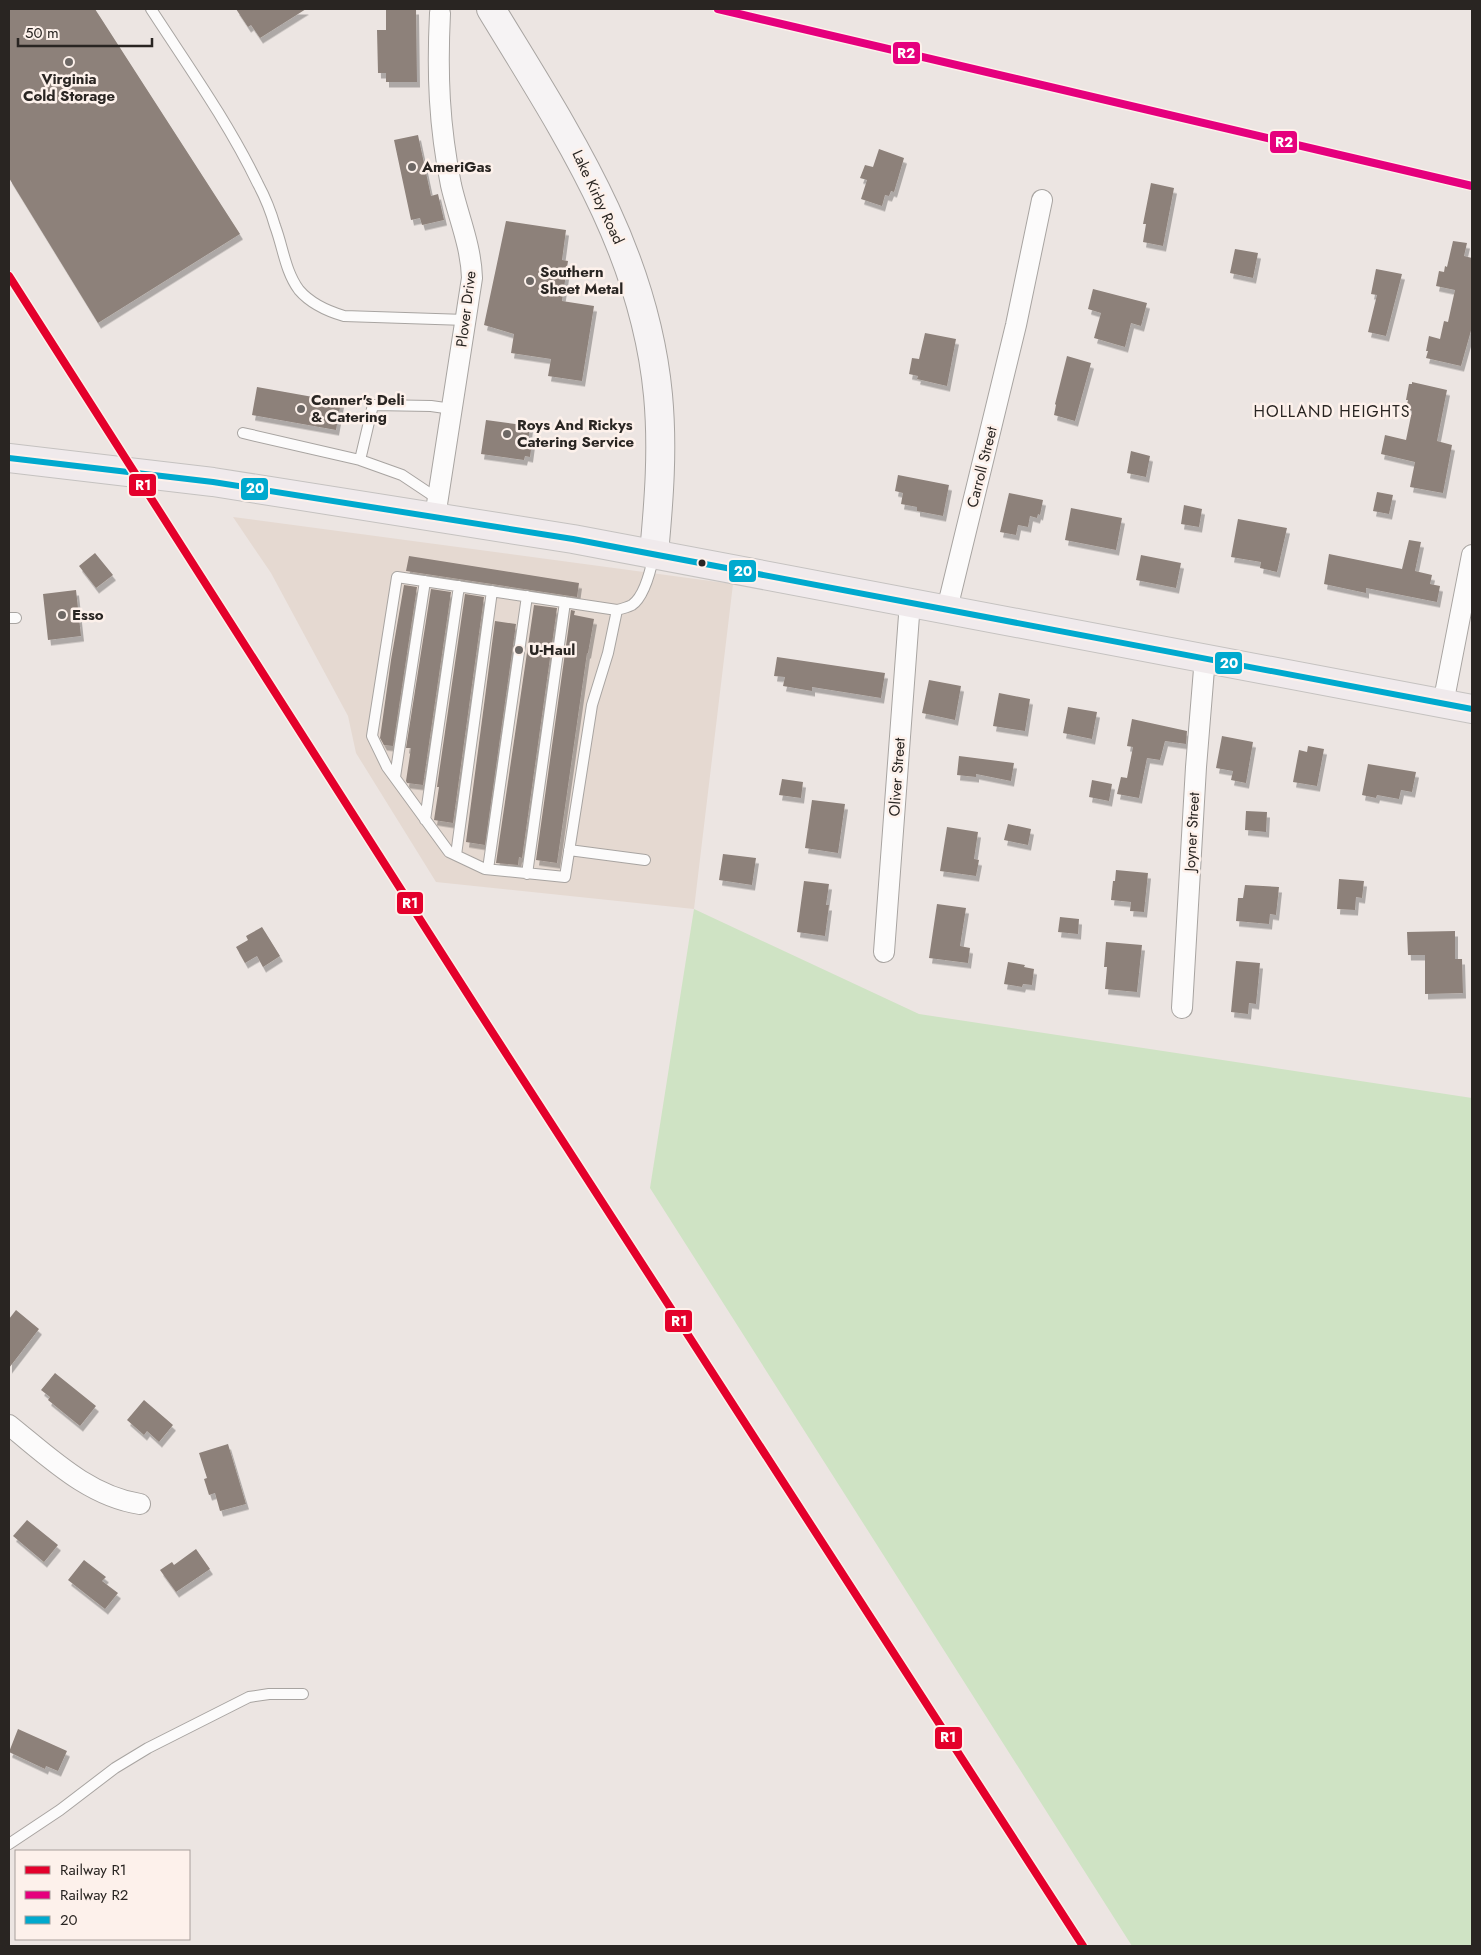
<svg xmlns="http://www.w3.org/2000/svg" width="1481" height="1955" viewBox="0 0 1481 1955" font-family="Jost,sans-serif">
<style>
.built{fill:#e5d9d1}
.green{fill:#cfe3c4}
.building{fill:#8d817a;filter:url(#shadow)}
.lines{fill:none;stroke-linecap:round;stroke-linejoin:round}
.lane-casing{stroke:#a8a4a1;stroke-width:12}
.street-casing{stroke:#a8a4a1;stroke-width:22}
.secondary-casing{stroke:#a8a4a1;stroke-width:30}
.primary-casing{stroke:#c5c2c0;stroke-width:30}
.lane{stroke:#fcfbfb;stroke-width:10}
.street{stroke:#fcfbfb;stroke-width:20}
.secondary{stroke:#f6f3f4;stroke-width:28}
.primary{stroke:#f0eaec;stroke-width:28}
.rail{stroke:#cfcdcd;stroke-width:4;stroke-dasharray:6 6;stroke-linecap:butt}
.bus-1-casing{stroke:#fdf1eb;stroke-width:10}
.bus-1{stroke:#00a9ce;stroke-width:6}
.rail-1-casing{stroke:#fdf1eb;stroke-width:11}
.rail-2-casing{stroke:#fdf1eb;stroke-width:11}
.rail-1{stroke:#e4002b;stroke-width:8}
.rail-2{stroke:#e5007d;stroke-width:8}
.poi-dot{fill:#6d6865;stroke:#fdf1eb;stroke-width:2}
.bus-dot{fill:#292522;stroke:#fdf1eb;stroke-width:2}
.labels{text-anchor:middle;stroke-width:5;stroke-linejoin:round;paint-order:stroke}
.poi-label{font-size:15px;font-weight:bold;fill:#292522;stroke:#fdf1eb;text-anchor:start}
.street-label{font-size:15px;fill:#292522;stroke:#fdf1eb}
.neighbourhood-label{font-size:16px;letter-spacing:1px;fill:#292522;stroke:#fdf1eb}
.line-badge{stroke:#fdf1eb;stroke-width:2}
.badge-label{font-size:14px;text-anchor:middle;font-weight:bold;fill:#fff}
</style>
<defs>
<filter id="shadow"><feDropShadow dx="3" dy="5.5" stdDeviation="0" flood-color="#0004"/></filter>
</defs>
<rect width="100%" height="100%" fill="#ece5e2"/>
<!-- built -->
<path class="built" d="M233,517l500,67 -39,325 -258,-27 -80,-129 -8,-37 -77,-143z"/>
<!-- green -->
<path class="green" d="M694,909l225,105 553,84v848h-340l-482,-758z"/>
<!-- building -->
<path class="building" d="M9,9h86l145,225 -142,89 -89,-145z
M236,9h70l-46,29 -9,-13 -3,2z
M386,9h30l1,73h-31v-9h-8l-1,-43h9z
M418,135l13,61 7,-2 6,26 -22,5 -2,-7 -9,2 -17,-80z
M879,149l25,9 -10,34 -3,-1 -2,5 -4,-1 -3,11 -21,-7 6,-19 -7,-2 5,-13 8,2z
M1151,183l23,5 -11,58 -20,-4 3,-18h-3z
M506,221l60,9 -4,30 6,1 -6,40 32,5 -12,75 -34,-5 3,-17 -40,-6 3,-19 -30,-9z
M1453,241l14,2 -3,13 8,2v69l-11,39 -35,-8 2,-7h-2l3,-15 11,3 4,-18 4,1 7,-32 -19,-4 3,-15 5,1 1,-6 2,1z
M1235,249l23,4 -5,25 -23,-5z
M1376,269l26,5 -16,62 -18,-4 9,-37 -6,-1z
M1093,289l54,14 -6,23 -10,-3 -6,24 -31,-9 7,-25 -13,-4z
M925,333l31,6 -9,47 -30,-7 1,-3 -9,-2 3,-16 7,1z
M1067,356l24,7 -16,58 -21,-6 2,-10 -1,-1z
M1412,382l35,8 -10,51 15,4 -9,48 -33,-6 5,-25 -34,-8 4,-19 21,5 6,-29 -6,-2 2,-9h-2l3,-16h3z
M257,387l84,15 -5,28 -84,-15z
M486,420l44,6 -2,16h4l-2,15 -5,-1 -1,4 -43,-6z
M1131,451l19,5 -4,21 -19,-4z
M898,475l51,10 -6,31 -26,-5v-4l-16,-3 2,-11 -8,-2z
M1377,492l16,3 -4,19 -16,-3z
M1009,493l34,7 -3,15 -2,-1 -1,4 -7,-2 -2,11 -10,-2 -2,10 -16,-3z
M1184,505l18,4 -3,18 -18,-3z
M1071,508l51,10 -6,32 -51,-10z
M1238,519l49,9 -10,44 -17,-4 1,-6 -30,-5z
M1409,540l12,2 -6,29 17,4 -2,9 10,2 -3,16 -71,-14v5l-42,-9 5,-30 73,15z
M95,553l18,22 -17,13 -17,-22z
M1141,555l40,8 -5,25 -40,-8z
M409,556l170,27 -2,14 -171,-26z
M404,585l13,2 -24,159 -9,-1 -4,-7 11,-78z
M431,589l20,3 -28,193 -16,-2 -1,-2 5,-33h-5z
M76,590l5,46 -33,4 -5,-46z
M465,594l19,3 -31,226 -19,-3 5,-33h-2z
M534,605l23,3 -35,250 -3,-1 -1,8 -22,-2z
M571,610l4,1 -1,4 20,4 -6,34h-1l-30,210 -21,-3z
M495,621l21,3 -31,221 -19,-3z
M777,657l108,16 -4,25 -69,-11v4l-29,-5 2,-9 -11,-1z
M929,680l32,6 -6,34 -33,-7z
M999,693l31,6 -5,32 -32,-5z
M1068,707l29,5 -5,27 -29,-6z
M1132,719l55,12 -1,13 -21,-3 -5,19 -13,-2 -8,40 -22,-4 4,-17 6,1 6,-31 -6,-1z
M1222,736l31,6 -7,41 -15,-3 2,-9 -17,-3z
M1308,746l16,3 -7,37 -24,-4 6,-32 8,2z
M959,756l55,7 -3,18 -35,-7v3l-19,-2z
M1368,764l48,8 -4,20 -11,-2 -2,9 -22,-4 -1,3 -14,-3z
M782,779l21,3 -2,16 -22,-3z
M1092,780l20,4 -3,17 -20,-4z
M812,800l33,4 -7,49 -33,-5z
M1246,811l21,1 -1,20 -21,-2z
M1008,824l23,5 -3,16 -24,-5z
M947,827l31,5 -4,27 5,1 -3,16 -36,-5z
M723,854l33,4 -4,27 -33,-5z
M1116,870l32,3 -4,39 -14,-1 1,-9 -20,-2 2,-19h2z
M1339,879l25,2 -2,17 -6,-1 -1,13 -18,-1z
M804,881l25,3 -3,21h3l-4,31 -28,-4z
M1245,885l34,2 -3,28 -6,-1 -1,10 -33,-3 2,-23h5z
M937,904l29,4 -6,38 10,2 -2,15 -39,-5z
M1060,917l19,2 -1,15 -20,-2z
M262,927l18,29 -17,11 -6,-11 -12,7 -9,-16 12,-7 -2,-4z
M1455,931v28h7l1,34 -38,1v-39h-17l-1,-23z
M1106,942l36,3 -5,47 -32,-3 2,-22h-3z
M1236,961l24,2 -4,41 -7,-1 -1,11 -17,-2z
M1008,962l17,3 -1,2 10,2 -2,16 -9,-1 -1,3 -18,-3z
M16,1310l23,19 -30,39v-49z
M55,1373l41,33 -16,20 -32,-26 2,-3 -9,-7z
M144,1400l29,25 -14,17 -12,-11 -3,4 -17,-15z
M228,1444l18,60 -26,7 -5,-18 -6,2 -5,-16 3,-1 -8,-25z
M27,1520l31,25 -14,17 -31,-26z
M196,1549l14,20 -34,23 -16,-22 12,-8 2,3z
M84,1560l22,17 -4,4 16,12 -13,16 -37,-29z
M18,1729l49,22 -9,20 -12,-5 -1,3 -36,-17z"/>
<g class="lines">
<!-- lane casing -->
<g class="lane-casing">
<path id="lane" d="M151,9c37,57 77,113 107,175 7,13 13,28 17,42 8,21 10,45 24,64 12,14 28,21 45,26l122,4
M243,433l117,27 42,15 36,24
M360,460l13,-55 58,1 21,3
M617,610l-9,43 -16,52 -27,172 -80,-8 -36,-17 -62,-85 -15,-31 25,-159 220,33c4,-1 11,-3 15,-5 13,-9 19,-36 22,-51
M9,618h7
M395,777l30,-196
M425,820l34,-234
M569,850l76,10
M456,855l36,-264
M488,869l39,-273
M527,874l38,-272
M9,1844l51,-34 55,-42 33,-20 101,-51 20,-3h34"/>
</g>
<!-- street casing -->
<g class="street-casing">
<path id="street" d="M435,517l37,-239c-1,-33 -14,-62 -21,-93 -12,-60 -14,-111 -11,-172
M947,609l69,-284 26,-125
M1443,704l29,-149
M884,952l26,-350
M1182,1008l14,-241 9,-110
M9,1425c40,32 79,71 131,79"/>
</g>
<!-- secondary casing -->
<g class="secondary-casing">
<path id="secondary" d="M491,9c74,122 153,238 167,386 5,53 1,105 -4,158"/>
</g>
<!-- primary casing -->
<g class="primary-casing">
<path id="primary" d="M9,458l204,24 360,57 899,170"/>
</g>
<!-- lane -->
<use href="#lane" class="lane"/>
<!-- street -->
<use href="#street" class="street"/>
<!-- secondary -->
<use href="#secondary" class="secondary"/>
<!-- primary -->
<use href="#primary" class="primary"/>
<!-- rail -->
<path class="rail" d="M718,9l754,177"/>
<!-- bus-1 casing -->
<g class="bus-1-casing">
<path id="bus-1" d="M9,458l204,24 360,57 899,170"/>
</g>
<!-- bus-1 -->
<use href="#bus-1" class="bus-1"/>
<!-- rail-1 casing -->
<g class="rail-1-casing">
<path id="rail-1" d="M9,276l467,731 607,939"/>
</g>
<!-- rail-2 casing -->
<g class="rail-2-casing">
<path id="rail-2" d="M718,9l754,177"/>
</g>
<!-- rail-1 -->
<use href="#rail-1" class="rail-1"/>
<!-- rail-2 -->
<use href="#rail-2" class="rail-2"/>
</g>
<!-- markers -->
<g class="poi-dot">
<circle cx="69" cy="62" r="5"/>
<circle cx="412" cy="167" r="5"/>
<circle cx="530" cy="281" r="5"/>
<circle cx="301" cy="409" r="5"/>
<circle cx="507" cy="434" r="5"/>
<circle cx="62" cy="615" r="5"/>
<circle cx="519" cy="650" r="5"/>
</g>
<circle class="bus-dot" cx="702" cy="563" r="4.5"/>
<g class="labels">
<!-- poi labels -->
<g class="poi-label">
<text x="69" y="84" text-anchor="middle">Virginia<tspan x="69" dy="17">Cold Storage</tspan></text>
<text x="422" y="172">AmeriGas</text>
<text x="540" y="277">Southern<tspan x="540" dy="17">Sheet Metal</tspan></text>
<text x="311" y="405">Conner's Deli<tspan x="311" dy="17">&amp; Catering</tspan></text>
<text x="517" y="430">Roys And Rickys<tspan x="517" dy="17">Catering Service</tspan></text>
<text x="72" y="620">Esso</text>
<text x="529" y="655">U-Haul</text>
</g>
<!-- street labels -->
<g class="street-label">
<text transform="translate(598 197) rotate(65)" y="5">Lake Kirby Road</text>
<text transform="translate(466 309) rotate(-83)" y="5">Plover Drive</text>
<text transform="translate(982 467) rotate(-76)" y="5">Carroll Street</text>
<text transform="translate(897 777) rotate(-86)" y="5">Oliver Street</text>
<text transform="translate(1192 832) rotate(-87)" y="5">Joyner Street</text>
</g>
<!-- neighbourhood labels -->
<g class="neighbourhood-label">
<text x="1332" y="417">HOLLAND HEIGHTS</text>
</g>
</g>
<g class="line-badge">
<rect x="892" y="41" width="29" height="24" rx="5" fill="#e5007d"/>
<rect x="1269" y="130" width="29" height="24" rx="5" fill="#e5007d"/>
<rect x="128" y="473" width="29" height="24" rx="5" fill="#e4002b"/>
<rect x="240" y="477" width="29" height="24" rx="5" fill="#00a9ce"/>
<rect x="728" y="559" width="29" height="24" rx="5" fill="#00a9ce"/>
<rect x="1214" y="651" width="29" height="24" rx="5" fill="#00a9ce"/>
<rect x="396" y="891" width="28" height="24" rx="5" fill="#e4002b"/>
<rect x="664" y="1309" width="29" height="24" rx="5" fill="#e4002b"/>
<rect x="934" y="1726" width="29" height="24" rx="5" fill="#e4002b"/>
</g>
<g class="badge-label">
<text x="906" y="58">R2</text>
<text x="1284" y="147">R2</text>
<text x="143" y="490">R1</text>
<text x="255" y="493">20</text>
<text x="743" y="576">20</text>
<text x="1229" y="668">20</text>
<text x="410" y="908">R1</text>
<text x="679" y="1326">R1</text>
<text x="948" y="1742">R1</text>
</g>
<!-- border -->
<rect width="1481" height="1955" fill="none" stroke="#292522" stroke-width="20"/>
<!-- legend -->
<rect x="15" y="1850" width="175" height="90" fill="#fdf1eb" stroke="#a89f9b"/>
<rect x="25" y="1866" width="25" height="8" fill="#e4002b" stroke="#a89f9b"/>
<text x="60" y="1875" font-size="15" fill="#292522">Railway R1</text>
<rect x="25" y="1891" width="25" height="8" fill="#e5007d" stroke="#a89f9b"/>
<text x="60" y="1900" font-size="15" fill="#292522">Railway R2</text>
<rect x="25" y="1916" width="25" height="8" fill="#00a9ce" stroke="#a89f9b"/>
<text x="60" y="1925" font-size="15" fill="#292522">20</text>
<!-- scale -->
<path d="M18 38v8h134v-8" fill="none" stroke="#292522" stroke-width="2.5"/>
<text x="25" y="38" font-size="15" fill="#292522" stroke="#fdf1eb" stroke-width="4" paint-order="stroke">50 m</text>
</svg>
